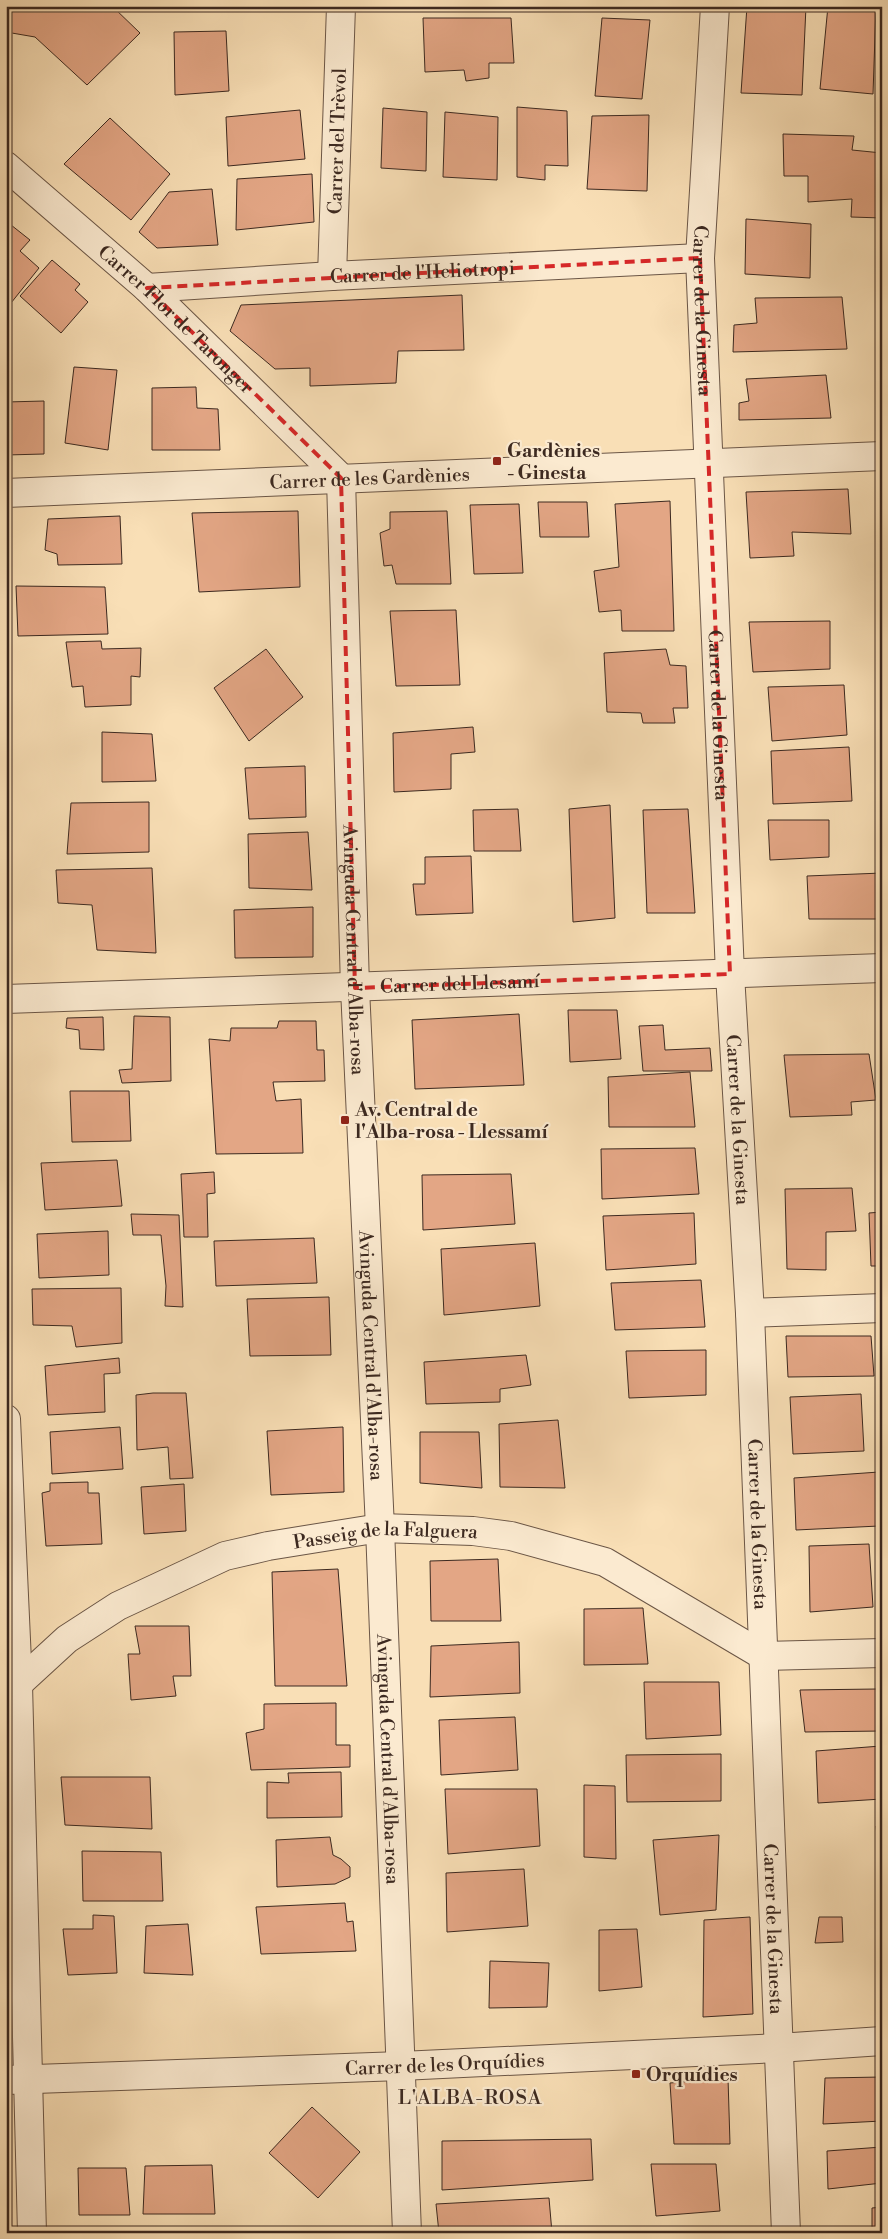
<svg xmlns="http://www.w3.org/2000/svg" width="888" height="2239" viewBox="0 0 888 2239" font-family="'Libre Bodoni',serif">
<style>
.building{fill:#e3a685;stroke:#3c2920}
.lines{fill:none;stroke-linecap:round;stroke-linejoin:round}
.minor-casing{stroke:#6b5646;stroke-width:30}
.minor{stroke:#fbead0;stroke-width:28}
.marked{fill:none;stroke:#d62828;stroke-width:4;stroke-dasharray:10 6;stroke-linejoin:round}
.poi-dot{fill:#8f2418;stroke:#fbead0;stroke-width:2}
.labels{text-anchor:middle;stroke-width:4.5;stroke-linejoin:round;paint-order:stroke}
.street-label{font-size:19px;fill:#3c2920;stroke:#fbead0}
.poi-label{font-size:19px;font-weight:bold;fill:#3c2920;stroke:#fbead0;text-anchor:start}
.neighbourhood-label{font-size:20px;letter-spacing:1px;fill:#3c2920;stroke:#fbead0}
</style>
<rect width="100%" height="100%" fill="#f9dfb6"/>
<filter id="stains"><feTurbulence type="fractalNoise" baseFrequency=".004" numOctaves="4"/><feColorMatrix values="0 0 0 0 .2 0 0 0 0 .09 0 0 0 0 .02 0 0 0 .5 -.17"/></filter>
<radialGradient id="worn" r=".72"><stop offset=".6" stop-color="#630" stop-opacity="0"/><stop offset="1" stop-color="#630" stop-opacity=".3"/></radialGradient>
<!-- building -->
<path class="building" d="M6,6h106l28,27 -53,52 -52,-48 -29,-5z
M747,6h59l-4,89 -61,-2z
M828,6h48l-3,88 -53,-5z
M423,18h88l3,45h-25v15l-23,3 -2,-11 -39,2z
M602,18l48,2 -8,79 -47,-3z
M226,31l3,60 -54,4 -1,-63z
M517,107l50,4 1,55 -23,-1v15l-28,-3z
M383,108l44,4 -1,59 -45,-3z
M300,110l5,49 -77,7 -2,-49z
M445,112l53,5 -1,63 -54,-3z
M649,115l-2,76 -60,-2 5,-73z
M110,118l60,56 -39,46 -67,-56z
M783,134l71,2 -2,14 30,3v65l-31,-1 1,-18 -44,3v-26h-24z
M312,174l2,48 -78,8 1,-51z
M212,189l6,56 -61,3 -18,-16 30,-40z
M746,219l65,5 -1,54 -65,-4z
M6,221l24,19 -10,11 19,17 -28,35 -5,-4z
M52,260l28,24 -5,6 13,12 -27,31 -41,-37z
M462,295l2,55 -66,1 -2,32 -86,3v-18l-35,1 -45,-38 11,-26z
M842,297l5,52 -114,3 1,-27 23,-2 -2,-25z
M74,367l43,3 -9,80 -43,-7z
M826,375l5,43 -92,2v-17l10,-2 -3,-22z
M196,387l1,21 21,1 2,41h-68v-62z
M44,401v53l-38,1v-53z
M848,489l3,45 -59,-2 2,24 -44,2 -4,-66z
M670,501l4,130h-52l-1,-21 -22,2 -5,-41 25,-4 -4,-63z
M538,502h49l2,35h-49z
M519,504l4,69 -49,1 -4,-69z
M298,511l2,76 -101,5 -7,-79z
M447,511l4,73h-55l-4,-19 -8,1 -4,-33 10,-4v-17z
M120,516l2,48 -64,1 -1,-11 -12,-4 3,-31z
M16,586l89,1 3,47 -90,2z
M456,610l4,75 -64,1 -6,-75z
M830,621v48l-77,3 -4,-50z
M101,641l1,8 39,-1 -1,29 -9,-1v29l-46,2 -2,-21 -11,1 -6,-45z
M266,649l37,48 -54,44 -35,-53z
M666,649l4,16 16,1 2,42h-15l2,15h-32l-2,-10 -34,-1 -3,-59z
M844,685l3,50 -75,6 -4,-54z
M473,727l2,25 -24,2v35l-57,3 -1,-59z
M102,732l50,2 4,47 -54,1z
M849,747l3,54 -79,3 -2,-53z
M305,766l1,51 -57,2 -4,-51z
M149,802v50l-82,2 4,-51z
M610,805l5,113 -42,4 -4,-113z
M518,809l3,42h-47l-1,-41z
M688,809l7,104h-48l-4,-103z
M768,820h61v37l-59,3z
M308,832l4,58 -63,-2 -1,-54z
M471,856l2,57 -57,2 -3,-31h12v-27z
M152,868l4,85 -59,-3 -5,-45 -34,-2 -2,-33z
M882,873v46h-73l-2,-43z
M313,907v50l-78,1 -1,-48z
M568,1010h49l4,49 -51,3z
M519,1014l5,71 -109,4 -3,-69z
M134,1016l36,1 1,64 -49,2 -3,-13 13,-1z
M103,1017l1,33 -24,-1 -1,-19 -13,-2 1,-10z
M279,1021h37l1,29h7l1,31 -52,1 3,19 25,-2 2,54 -87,1 -7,-115 21,2 1,-13h46z
M663,1025l2,25 45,-2 2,23h-69l-4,-45z
M869,1054l7,46 -25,2 1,13 -62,2 -6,-62z
M690,1072l5,55h-86l-1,-50z
M70,1091h59l2,50 -59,1z
M695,1148l4,46 -97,5 -1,-50z
M117,1160l5,46 -77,4 -4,-47z
M214,1172l1,21 -8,1 1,43h-24l-3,-63z
M511,1174l4,50 -92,6 -1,-55z
M852,1188l4,43 -30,1v38l-39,-1 -2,-80z
M882,1212v54h-11l-2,-53z
M694,1213l2,51 -90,6 -3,-54z
M131,1214l48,1 4,92 -18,-1 1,-20 -5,-51h-28z
M108,1231l1,44 -70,3 -2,-44z
M314,1238l3,45 -101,3 -2,-45z
M535,1243l5,63 -96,9 -3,-66z
M701,1280l4,47 -90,3 -4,-47z
M121,1288l1,55 -46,4 -4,-21 -39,-1 -1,-36z
M329,1297l2,58 -81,1 -3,-57z
M786,1336h85l3,40 -86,1z
M706,1350v45l-77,3 -3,-47z
M526,1355l5,30 -31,4v13l-74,2 -2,-42z
M119,1358l1,15 -16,1 1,38 -57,3 -3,-49z
M153,1393h33l7,85 -23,1 -2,-32 -31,3 -1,-55z
M861,1394l3,57 -71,3 -3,-57z
M558,1420l7,68 -65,-1 -1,-63z
M120,1427l3,42 -71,5 -2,-42z
M343,1427l1,65 -73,3 -4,-64z
M420,1432h59l3,56 -62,-5z
M879,1472v54l-83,4 -2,-52z
M88,1482v11h11l3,51 -56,2 -4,-53 8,-2v-8z
M184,1484l2,47 -42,3 -3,-47z
M869,1544l4,63 -63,5 -1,-66z
M498,1559l3,62h-70l-1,-60z
M338,1569l9,117h-72l-3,-114z
M643,1608l5,56 -64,1v-56z
M135,1626h54l2,50h-18l3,20 -45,4 -3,-46h12z
M519,1642l1,51 -90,4 1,-51z
M644,1682h75l2,53 -75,4z
M877,1689l5,42 -77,1 -5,-42z
M336,1703v42h14v22l-99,3 -5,-37 18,-4v-25z
M515,1717l3,53 -77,5 -2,-55z
M881,1746l1,53 -64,4 -2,-52z
M721,1754v47l-94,1 -1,-47z
M341,1772l1,45 -75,1v-36l22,1 -1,-10z
M61,1777h89l2,52 -87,-4z
M584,1785l31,1 1,73 -32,-2z
M445,1789h92l3,57 -92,8z
M882,1825v43h-2l-4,-42z
M719,1835l-3,75 -56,5 -7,-75z
M330,1837l3,18 8,4 9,8v10l-15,7 -58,3 -1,-47z
M82,1851l79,1 2,49h-80z
M524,1869l4,57 -81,6 -1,-59z
M345,1903l2,19 6,-1 3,30 -95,3 -5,-47z
M93,1915l21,1 3,57 -49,2 -5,-46h30z
M750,1917l3,97 -50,3 1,-97z
M819,1917h23l1,25 -28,1z
M188,1924l5,51 -49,-2 2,-47z
M637,1929l5,58 -43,4v-61z
M490,1961l59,2 -2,44 -58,1z
M882,2077v44l-59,3 2,-46z
M728,2078l2,66h-56l-4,-61z
M6,2105l1,5 2,45 -3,1z
M312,2107l48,45 -42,46 -49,-45z
M591,2139l2,41 -151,10v-49z
M882,2147v36l-54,6 -1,-38z
M651,2164h65l4,47 -64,5z
M212,2165l3,49h-72l2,-48z
M78,2168h48l4,47h-51z
M549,2198l3,35h-113l-3,-29z
M882,2207v26h-10v-25z
M6,2209h3l1,24h-4z
M751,2228l1,5h-83v-2z"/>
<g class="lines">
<!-- minor casing -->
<g class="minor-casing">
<g id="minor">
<path id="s1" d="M715,6l-15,252 30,716 20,339 36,920"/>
<path id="s2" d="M6,166l141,122 194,190"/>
<path id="s3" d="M332,276l9,-270"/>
<path id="s4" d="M147,288l185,-12 368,-18"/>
<path id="s5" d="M341,478l14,510 25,540 27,705"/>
<path id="s6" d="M6,493l876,-37"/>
<path id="s7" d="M6,999l876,-31"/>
<path d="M750,1313l132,-5"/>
<path d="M6,1419l12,265 14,549"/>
<path id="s8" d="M6,1684h12l49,-45 51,-33 107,-50 43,-10 112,-18 93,3 38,5 94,26 159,94 118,-3"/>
<path id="s9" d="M6,2080l395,-14 377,-18 104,-7"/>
</g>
</g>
<!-- minor -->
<use href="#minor" class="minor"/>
</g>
<!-- marked area -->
<path class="marked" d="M700,258l30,716 -375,14 -14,-510 -194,-190z"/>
<!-- markers -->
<g class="poi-dot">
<rect x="492" y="456" width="10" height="10" rx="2.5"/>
<rect x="340" y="1115" width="10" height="10" rx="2.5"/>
<rect x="631" y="2069" width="10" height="10" rx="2.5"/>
</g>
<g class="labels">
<!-- street labels -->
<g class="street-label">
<text dy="7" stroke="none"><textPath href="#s3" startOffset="135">Carrer del Trèvol</textPath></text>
<text dy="7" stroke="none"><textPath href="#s4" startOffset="276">Carrer de l'Heliotropi</textPath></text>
<text dy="7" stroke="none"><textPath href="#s1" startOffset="305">Carrer de la Ginesta</textPath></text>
<text dy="7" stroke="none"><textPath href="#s2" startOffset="229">Carrer Flor de Taronger</textPath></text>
<text dy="7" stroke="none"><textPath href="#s6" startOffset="364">Carrer de les Gardènies</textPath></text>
<text dy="7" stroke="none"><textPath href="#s1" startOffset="710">Carrer de la Ginesta</textPath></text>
<text dy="7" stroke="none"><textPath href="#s5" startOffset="472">Avinguda Central d'Alba-rosa</textPath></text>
<text dy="7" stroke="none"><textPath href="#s7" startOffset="454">Carrer del Llesamí</textPath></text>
<text dy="7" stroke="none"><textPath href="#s1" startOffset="1115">Carrer de la Ginesta</textPath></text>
<text dy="7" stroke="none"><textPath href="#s5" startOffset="878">Avinguda Central d'Alba-rosa</textPath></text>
<text dy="7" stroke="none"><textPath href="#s1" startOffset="1520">Carrer de la Ginesta</textPath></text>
<text dy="7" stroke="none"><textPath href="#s8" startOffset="420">Passeig de la Falguera</textPath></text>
<text dy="7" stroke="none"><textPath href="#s5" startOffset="1282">Avinguda Central d'Alba-rosa</textPath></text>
<text dy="7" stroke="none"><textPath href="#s1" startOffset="1925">Carrer de la Ginesta</textPath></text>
<text dy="7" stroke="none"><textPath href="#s9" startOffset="439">Carrer de les Orquídies</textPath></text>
</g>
<!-- poi labels -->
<g class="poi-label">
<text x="507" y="457">Gardènies<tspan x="507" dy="22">- Ginesta</tspan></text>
<text x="355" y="1116">Av. Central de<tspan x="355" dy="22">l'Alba-rosa - Llessamí</tspan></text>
<text x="646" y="2081">Orquídies</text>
</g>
<!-- neighbourhood labels -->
<g class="neighbourhood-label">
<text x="470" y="2104">L'ALBA-ROSA</text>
</g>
</g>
<!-- margin -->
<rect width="888" height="2239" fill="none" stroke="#f9dfb6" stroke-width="25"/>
<rect x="8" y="8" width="873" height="2224" fill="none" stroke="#3c2920" stroke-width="2.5"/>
<rect x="12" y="12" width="863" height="2214" fill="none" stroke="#3c2920"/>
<rect width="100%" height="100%" filter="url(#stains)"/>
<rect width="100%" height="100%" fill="url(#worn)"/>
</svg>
